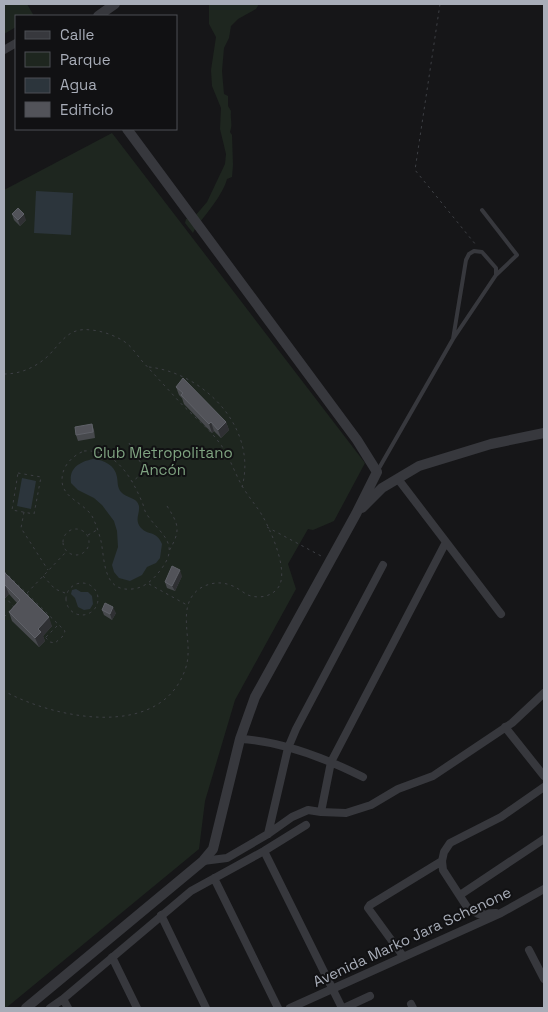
<svg xmlns="http://www.w3.org/2000/svg" width="548" height="1012" viewBox="0 0 548 1012" font-family="'Space Grotesk',sans-serif">
<style>
.green{fill:#1e261f}
.water{fill:#2c353c}
.lines{fill:none;stroke-linecap:round;stroke-linejoin:round}
.path{stroke:#3d3f44;stroke-width:1;stroke-dasharray:2.5 4;stroke-linecap:butt}
.service{stroke:#37383d;stroke-width:4}
.minor{stroke:#37383d;stroke-width:8}
.tertiary{stroke:#37383d;stroke-width:10}
.wall{fill:#47494d}
.shaded-wall{fill:#2f3033}
.building{fill:#525359;stroke:#5f6168}
.labels{text-anchor:middle;stroke-width:4;stroke-linejoin:round;paint-order:stroke}
.park-label{font-size:15px;fill:#7fa381;stroke:#111113}
.street-label{font-size:15px;fill:#a8adb8;stroke:#111113}
</style>
<rect width="100%" height="100%" fill="#161618"/>
<!-- green -->
<path class="green" d="M4,4h23l7,12h-18v11l-12,7z
M209,4h50l-3,5 -18,10 -7,7 -2,12 -5,10 -2,23 2,23 4,2v10l3,5c-1,9 2,12 -1,21l2,3 1,30 -1,12 -5,2c-4,16 -22,36 -32,50l-2,4 -8,-10 1,-4 9,-3 12,-14 18,-38 1,-10 -6,-25 1,-21 -9,-22 -1,-16 5,-33 -7,-13z
M112,133l253,330 -31,58 -21,9 -5,-1 -20,35 8,25 -61,111 -30,101 -6,48 -193,159h-2v-818z"/>
<!-- water -->
<path class="water" d="M36,191l37,2 -2,42 -37,-2z
M93,459c11,1 22,6 24,18 1,5 0,10 4,15 5,6 16,5 18,14 1,8 -5,14 2,22 8,8 15,2 21,16l-2,14 -4,5 -9,4 -5,8 -12,6 -11,-3 -5,-6 -2,-7 6,-18 -1,-16 -3,-10 -12,-16 -8,-7 -16,-8 -7,-7c-2,-15 8,-21 22,-24z
M22,478l14,3 -5,28 -14,-3z
M76,589l5,3h7l4,4 1,8 -3,5 -6,1 -6,-3 -3,-9 -4,-4 1,-4z"/>
<g class="lines">
<!-- path -->
<path class="path" d="M440,4l-25,166 61,75
M149,367c55,6 109,61 93,120
M4,374c17,0 32,-7 44,-18 14,-14 20,-29 43,-26 12,1 25,6 34,12 7,5 12,13 17,19 11,12 22,24 33,36 13,15 31,28 43,44 10,12 16,30 23,43 6,11 14,20 21,31 9,16 23,48 19,66 -3,14 -20,19 -33,14 -6,-3 -11,-8 -18,-10 -10,-4 -22,-2 -31,4 -24,18 -5,52 -13,78 -23,74 -131,52 -182,24
M129,443l13,22 -3,11 -7,6
M84,451c31,-2 47,25 58,51 2,4 2,8 4,11 12,20 35,29 16,55 -8,11 -17,20 -30,21 -29,3 -27,-28 -31,-48 -2,-8 -5,-17 -9,-25 -9,-14 -30,-18 -30,-36 0,-14 10,-24 22,-29z
M18,473l23,4 -7,37 -22,-4z
M167,506c12,19 14,24 2,45
M24,512l-3,16 27,42
M267,527l56,30
M63 542a13 13 0 1 1 26 0a13 13 0 1 1-26 0Z
M88,535l9,-5
M4,571l61,60 -2,5 -8,7 -5,-1 -7,-7
M43,576l12,13 10,4
M66 599a16 16 0 1 1 32 0a16 16 0 1 1-32 0Z
M149,584l38,21
M27,593l40,-42
M4,596l11,12
M4,617l13,-14
M46,637l13,-13"/>
<!-- service -->
<path class="service" d="M482,210l35,45 -21,20
M378,470l75,-131 43,-64v-7l-14,-16 -8,-1 -5,3 -3,6 -13,79"/>
<!-- minor -->
<path class="minor" d="M4,50l12,-7
M398,479l103,135
M505,727l39,49
M240,739c41,2 87,20 123,38
M321,812l10,-50 115,-220
M268,834l20,-86 8,-19 87,-164
M264,851l78,157
M203,861l24,-3 41,-24 24,-17 16,-7 13,2 25,1 25,-8 27,-16 35,-13 79,-53 32,-30
M214,878l64,130
M460,895l84,-56
M496,913l-18,1 -11,-7 -24,-37 -1,-9 2,-9 6,-9 51,-26 43,-30
M161,915l45,93
M529,950l15,29
M403,956l-35,-48 2,-3 72,-44
M112,957l25,51
M63,999l5,9
M411,1004l2,4
M50,1008l13,-9 128,-108 73,-40 42,-26
M290,1008l211,-95 43,-24
M344,1008l26,-12"/>
<!-- tertiary -->
<path class="tertiary" d="M98,16l17,-12
M362,508l20,-20 37,-22 72,-22 53,-11
M26,1008l177,-147 10,-12 27,-110 15,-42 101,-183 21,-42 -20,-32 -230,-311"/>
</g>
<!-- wall -->
<path class="wall" d="M12,214l14,6 -6,6 -6,-6z
M176,387l50,35 3,8 -8,8 -7,-7 -2,2 -28,-29 -2,-6 -3,-3z
M92,424l2,6 1,8 -17,3 -2,-6z
M4,572l48,54 -9,10 2,5 -6,6 -27,-26 -3,-9 8,-9 -8,-9 -5,5z
M182,576l-7,15 -8,-3 -2,-6z
M102,610l14,3 -4,7 -8,-5z"/>
<!-- shaded-wall -->
<path class="shaded-wall" d="M24,214l2,6 -6,6 -2,-6z
M211,422l3,9 -2,2 -3,-9z
M226,422l3,8 -8,8 -3,-8z
M180,570l2,6 -7,15 -3,-5z
M5,585l4,9 -5,5v-12z
M113,607l3,6 -4,7 -2,-6z
M49,617l3,9 -9,10 2,5 -6,6 -4,-9 3,-9z"/>
<!-- building -->
<path class="building" d="M18,208l6,6 -6,6 -6,-6z
M183,378l43,44 -8,8 -7,-8 -2,2 -28,-29 2,-2 -7,-6z
M92,424l1,8 -17,3 -1,-8z
M172,566l8,4 -8,16 -7,-4z
M4,572l45,45 -11,12 3,3 -6,6 -26,-26 11,-12 -15,-15 -1,2z
M105,603l8,4 -3,7 -8,-4z"/>
<g class="labels">
<!-- park labels -->
<g class="park-label">
<text x="163" y="458">Club Metropolitano<tspan x="163" dy="17">Ancón</tspan></text>
</g>
<!-- street labels -->
<g class="street-label">
<text transform="translate(412 937) rotate(-25)" y="5">Avenida Marko Jara Schenone</text>
</g>
</g>
<!-- border -->
<rect width="548" height="1012" fill="none" stroke="#a8adb8" stroke-width="10"/>
<!-- legend -->
<rect x="15" y="15" width="162" height="115" fill="#111113" stroke="#4d4f55"/>
<rect x="25" y="31" width="25" height="8" fill="#37383d" stroke="#4d4f55"/>
<text x="60" y="40" font-size="15" fill="#a8adb8">Calle</text>
<rect x="25" y="52" width="25" height="15" fill="#1e261f" stroke="#4d4f55"/>
<text x="60" y="65" font-size="15" fill="#a8adb8">Parque</text>
<rect x="25" y="78" width="25" height="15" fill="#2c353c" stroke="#4d4f55"/>
<text x="60" y="90" font-size="15" fill="#a8adb8">Agua</text>
<rect x="25" y="102" width="25" height="15" fill="#525359" stroke="#4d4f55"/>
<text x="60" y="115" font-size="15" fill="#a8adb8">Edificio</text>
</svg>
